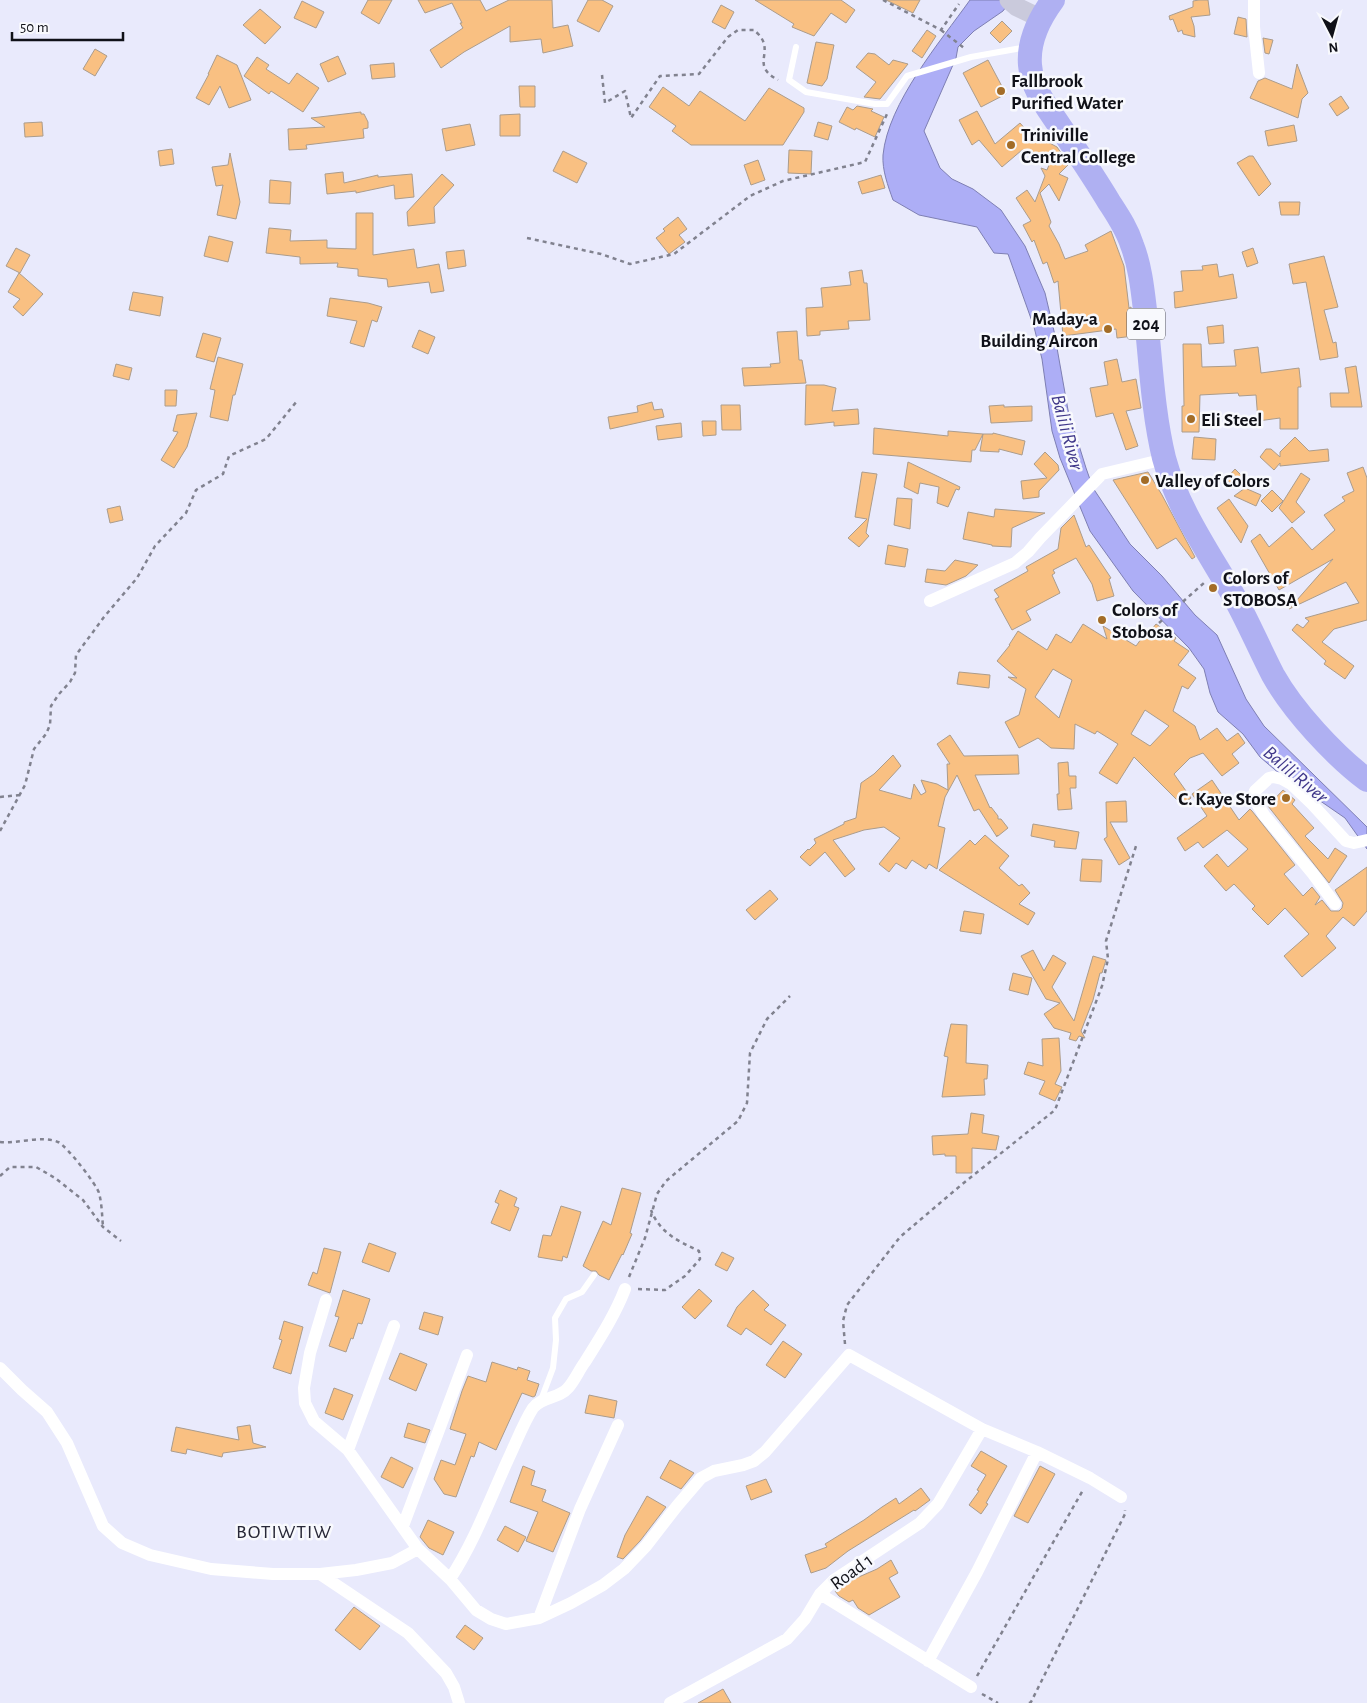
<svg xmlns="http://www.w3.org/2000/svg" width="1367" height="1703" viewBox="0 0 1367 1703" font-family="'Alegreya Sans',sans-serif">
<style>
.water{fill:#adaef6;stroke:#7e7fb3}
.building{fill:#f9c082;stroke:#ab9c8c;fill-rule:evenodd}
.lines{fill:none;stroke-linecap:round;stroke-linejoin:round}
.path{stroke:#81828f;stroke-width:2.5;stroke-dasharray:4 4;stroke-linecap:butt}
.lane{stroke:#fff;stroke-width:6}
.street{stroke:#fff;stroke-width:12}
.secondary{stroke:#cacadc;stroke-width:19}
.highway{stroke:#afb0f2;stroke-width:24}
.poi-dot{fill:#a36c27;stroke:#f8f9fd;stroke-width:2}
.labels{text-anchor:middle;stroke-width:5;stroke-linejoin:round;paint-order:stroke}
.shield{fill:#f8f9fd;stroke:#56575d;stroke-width:1}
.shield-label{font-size:18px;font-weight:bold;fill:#101118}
.poi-label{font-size:19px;font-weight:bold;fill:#101118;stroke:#f8f9fd;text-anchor:start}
.street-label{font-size:19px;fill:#101118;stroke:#f8f9fd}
.water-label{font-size:20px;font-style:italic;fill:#40388a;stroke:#f8f9fd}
.neighbourhood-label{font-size:20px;letter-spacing:1px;fill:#282838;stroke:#f8f9fd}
</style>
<rect width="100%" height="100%" fill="#e9eafc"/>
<!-- water -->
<path class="water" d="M970,0h41l-8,11 -29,20 -16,16 -2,11 -32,73 16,37 12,11 21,10 28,21 24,36 20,47 9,38 14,79 18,58 7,20 18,27 19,29 32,32 33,39 22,20 29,64 18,27 103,101v22l-22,-31 -29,-20 -28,-17 -28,-24 -17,-23 -25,-22 -8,-19 -6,-24 -15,-21 -56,-57 -43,-60 -30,-73 -8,-27 -10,-72 -8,-32 -26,-73 -14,-1 -17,-26 -58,-12 -26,-15c-5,-14 -11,-30 -10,-45 5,-52 57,-113 87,-155z"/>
<!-- building -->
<path class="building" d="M368,0h24l-13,24 -18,-11z
M418,0h62l6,11 23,-11h43l1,28 15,-3 5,21 -30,7 -2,-14 -31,3v-16l-46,26 -23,16 -11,-18 33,-22 -3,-5h2l-10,-20 -27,10z
M588,0h14l11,6 -14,26 -22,-11z
M755,0h86l14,10 -9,13 -15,-10 -17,23 -22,-9 2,-3z
M886,0h34l-7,13z
M1199,0h9l2,15 -19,2 3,9 1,11 -12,-3 -1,-4 -4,2 -5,-13 -3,1 -1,-4 24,-9v-6z
M302,1l22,11 -8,16 -22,-10z
M721,5l13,7 -9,17 -13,-7z
M260,9l21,18 -16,17 -22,-19z
M1238,17l8,2 1,18 -13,-3z
M1002,21l10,10 -12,12 -10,-10z
M927,30l9,6 -14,22 -10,-7z
M1263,38l10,2 -4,14 -4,-1z
M816,42l18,3 -7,34 -5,7 -15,-3z
M95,49l12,7 -12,20 -12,-7z
M868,53l7,1 14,11 4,-5 15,4 -28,35 -16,-2 12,-15 -20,-15z
M217,55l20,10 14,35 -22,8 -9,-22 -11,19 -13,-7 13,-24h-1z
M338,56l8,18 -18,8 -8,-18z
M257,57l12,8 -3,4 23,15 8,-11 22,15 -16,24 -32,-21 -2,3 -25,-18z
M988,60l18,34 -25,13 -18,-34z
M394,63l1,14 -23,2 -2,-14z
M1297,64l11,29 -6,6 -4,19 -48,-20 8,-17 7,-3 27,11z
M519,86h16v21h-15z
M663,87l26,19 11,-15 45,30 24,-33 35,20v4l-21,33h-92l-19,-14 4,-5 -27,-19z
M1341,96l8,12 -12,8 -8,-12z
M857,106l16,3 -2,2 13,6 -9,20 -19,-9 -1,2 -16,-8 8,-15 6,3z
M977,111l18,33 25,-21 7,8 30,16 12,17 -10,10 9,4 -9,23 -10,-17 -9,9 11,29 -2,4 10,18 6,15 23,-8 -3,-6 26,-14 13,35 5,42 2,-1 3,29 -17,2 -1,-9 -53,7 -5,-55 -4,2 -7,-21 -4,2 -9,-24 -2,2 -9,-17 8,-4 -15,-23 11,-8 8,12 10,-26 -4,-8 6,2 2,-5 -27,-15 -20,17 -23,-27 -7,5 -13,-25z
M361,112v2h3l4,8v6l-5,1 1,9 -58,7 1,4 -18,1 -1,-21 37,-2 -14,-9z
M520,114v22h-20v-21z
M42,122l1,14 -18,1 -1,-14z
M818,122l14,4 -4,14 -14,-4z
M470,124l5,21 -29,6 -4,-22z
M1294,125l3,16 -29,5 -3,-15z
M172,149l2,15 -14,2 -2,-15z
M789,150l23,1 -1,23 -23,-1z
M563,151l24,12 -10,20 -24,-12z
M230,153l10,49 -4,17 -19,-4 6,-30 -7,1 -4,-19 16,-2z
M1249,156h4l18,28 -12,12 -22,-33z
M758,160l7,20 -14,5 -7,-20z
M343,172l1,11 34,-8v2l34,-3 2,23 -19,2 -1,-14 -38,8v-2l-29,3 -2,-20z
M442,174l12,11 -20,22 1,16 -27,3 -1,-14z
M881,175l4,13 -23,6 -4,-12z
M270,180l21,2 -1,22 -21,-1z
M1279,202h21l-1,13h-18z
M356,213h17v42l41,-6 3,19 22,-4 5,27 -13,2 -2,-11 -41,5 -1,-8 -29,-3v-7l-21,-2 1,-4 -38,1v-7l-34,-4 3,-25 22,2 -1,11 37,-1v8l29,1z
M678,217l9,12 -8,6 6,7 -16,12 -13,-16 9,-7 -2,-2z
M209,236l24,6 -5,20 -24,-6z
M16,248l14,7 -10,18 -14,-7z
M1253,248l5,15 -11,4 -5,-15z
M464,250l2,16 -18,3 -2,-17z
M1324,256l14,51 -14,3 9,33 3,-1 2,15 -18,3 -14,-78 -13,2 -4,-20z
M1217,264l2,13 14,-3 4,24 -62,10 -1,-16 9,-1 -2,-20 22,-1 -1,-4z
M862,270l2,13h3l3,37 -22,1 1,8 -29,2v4l-13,1 -1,-28 17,-1 -2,-19 30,-3 -2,-13z
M19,273l24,21 -20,22 -10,-9 7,-8 -12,-7z
M133,292l30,5 -3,19 -31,-6z
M330,298l38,5 14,4 -5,15 -5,-2 -8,27 -14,-4 7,-22 -30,-5z
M1223,325l1,18 -15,1 -2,-17z
M419,330l16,7 -7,17 -16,-7z
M797,331l2,29h3l4,23 -62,3 -2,-18 29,-1 -1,-3 10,-1 -3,-31z
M203,333l18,5 -7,24 -18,-5z
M1183,344h18l1,23 34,-1 -2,-16 24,-3 3,26 38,-5 2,19h-3v42h-18v-11l-22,3 -2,-26 -17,1 -1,-3 -38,2 -1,37h-17v-26h2z
M218,357l25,7 -8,31h-2l-5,26 -18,-4 5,-27 -5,-1z
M1117,359l5,23 14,-3 5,29 -15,3 12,35 -12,4 -13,-37 -17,4 -6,-29 18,-3 -4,-23z
M116,364l16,4 -3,12 -16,-4z
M1356,366l6,41h-31l-1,-14h19l-4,-25z
M806,385h18l12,3 -4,23 26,-2 1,15 -25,2v-4l-29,3z
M165,390h12l-1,16h-11z
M652,402l2,8 8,-1 2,8 -54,12 -2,-12 30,-5 -1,-6z
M721,405h19l1,25h-19z
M1004,405v2l28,-1v15l-41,2 -2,-17z
M197,413l-10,34 -13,21 -13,-8 17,-28 -5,-1 4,-16z
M702,421h14v14l-13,1z
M681,423l1,14 -24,3 -2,-14z
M874,428l74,8v-5l35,3 -8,16h-3l-1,12 -98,-8z
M993,433l32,8 -3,14 -23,-6v3l-19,-1 3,-17h10z
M1194,437l22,2 -1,21 -23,-1z
M1295,437l14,14 19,-2 1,12 -49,5v-3l-6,7 -14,-13 6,-8h5l9,8v-5z
M1045,452l13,13 1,5 -20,21v6l-16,2 -2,-18 26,-3 -13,-14z
M908,462l52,25 -1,3 -3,-1 -8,18 -11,-4 2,-16 -19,-4 -2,11 -14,-7z
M1363,467l4,11v142l-33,9 -12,13 32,24 -9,13 -21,-15 2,-3 -34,-31 5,-6 6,4 6,-7 -4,-3 54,-15 -13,-21 -57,27 44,-50 -54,31 -28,-49 9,-7 9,13 23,-20 20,23 23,-20 -11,-15 21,-14 -3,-4 12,-6 -7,-18z
M1235,469l9,9 -9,10 -9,-9z
M862,472l15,2 -11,59 3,3 -10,11 -11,-9 19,-19 -12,-2z
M1148,472l14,23 33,62 -3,2 -16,-21 -19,11 -44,-69z
M1301,473l9,6 -14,23 9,10 -13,11 -13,-15z
M1245,488l16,7 -5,11 -22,-10z
M1272,490l11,11 -11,11 -11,-11z
M897,498l15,1 -2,30 -16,-4z
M1229,499l19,27 -7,17 -24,-35z
M120,506l3,14 -13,3 -3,-14z
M995,509l50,4 -33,15 -1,19 -19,-1v-1l-29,-6 5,-27 26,5z
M1074,515l12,32 3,-2 22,33 -2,1 5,17 -17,5 -5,-17 -16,-26 -23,12 2,3 -3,2 8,18 -34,18 5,9 -19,10 -17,-31 4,-2 -5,-7 34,-19 -2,-4 32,-18 3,-21z
M888,545l20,4 -3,18 -20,-3z
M955,560l23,5 -12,11 -20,9 -21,-3 2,-13 18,2z
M1083,624l24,15 -4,-13 33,20 8,-11 2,1 10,-12 20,14 -2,3 15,10 -11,14 18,13 -8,11 -6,-3 -9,25 22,15 5,14 17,-12 10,13 11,-8 7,10 -13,11 7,9 -17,13 -19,-23 -13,5 -16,16 17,24 -9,7 -48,-48 -17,27 -18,-11 19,-29 -21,-13 -2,3 -20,-10 -1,25 -23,-1 -13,-10 -19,10 -14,-26 14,-7 7,-26 -18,-12 9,1 -20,-17 13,-16h-1l9,-14 29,19 9,-16 15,9zM1053,669l19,11 -13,38 -24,-21zM1145,710l24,16 -19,20 -19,-12z
M959,672l31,3 -1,13 -32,-4z
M950,735l14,21 54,-1 1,19 -44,1 15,33 1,-1 7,9v3h3l7,9 -10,8 -1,-1v2l-18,-28 -5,2 -17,-36 -12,22 -7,29 7,2 -8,41 -8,-5 -3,5 -14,-9 -6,9 -10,-6 -7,9 -10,-8 21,-26 -16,-11 -20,3 -31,10 22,29 -10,8 -20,-25 -15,14 -10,-9 8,-8 1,1 7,-7 -2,-4 30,-15v-2l12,-4 5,-35 13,-9 19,-19 8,11 -22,24 32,9 3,-15 7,11 5,-3 -5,-12 16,4 11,6 -1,-26h3l-13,-20z
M1068,762l1,14h7v12h-6l2,21 -14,1 -1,-16h2l-1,-31z
M1212,780l27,40 11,-11 2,2 43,54 -11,9 19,22 9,-9 8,10 -5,8 7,-5 9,11h8l3,-3 1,-5 -8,-13 32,-23v44l-13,15 -11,-9 -17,19 10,12 -34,29 -18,-21 25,-22 -24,-26 -17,17 -16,-16 3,-3 -21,-22 -8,7 -22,-25 13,-12 11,13 20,-18 -21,-19 -24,18 -5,-6 -13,9 -8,-13 30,-22 -15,-22z
M1283,790l12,10 -3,4 22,24 -9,8 23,23 7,-11 12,8 -18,27 -61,-77z
M1126,801l1,21h-17l20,36 -11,7 -15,-26 3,-2 -1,-35z
M1033,824l46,8 -3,17 -22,-2 1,-6 -24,-5z
M985,835l24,21 -10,12 20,18 3,-2 8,9 -11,11 16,9 -7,12 -89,-55 31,-30 5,5z
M1082,859l20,1 -1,22 -21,-1z
M770,890l8,9 -23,21 -9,-10z
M964,911l20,3 -3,20 -21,-3z
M1033,950l11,21 9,-16 13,8 -14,24 22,34 19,-65 13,4 -4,13h-2l-7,27 -12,31 4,7 -6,-2 -3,5 -7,-2 2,-6 -17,-5 -10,-14 16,-11 -14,-4 -25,-43z
M1013,973l19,5 -4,17 -19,-5z
M951,1024l16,1 -1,38 22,2 -1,14h-3l1,16 -43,2 6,-40 -4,-1z
M1059,1038l2,33 -6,13 7,3 -7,14 -16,-7 6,-13 -21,-7 4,-12 15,4 -1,-27z
M971,1113l13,2 -2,18 17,3 -3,14 -24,-2v25h-16v-17h-11v-2l-12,1 -1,-19 36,-2z
M622,1188l19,5 -11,40 2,1 -9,21 -1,-1 -13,26 -10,-5 -3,-4h-5l-8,-5 20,-45 8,4z
M500,1190l17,8 -3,8 5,2 -9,23 -19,-8 8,-19 -4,-2z
M561,1206l20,6 -14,46 -4,-2 -1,5 -24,-4 5,-22 8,1z
M369,1243l27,10 -7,19 -27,-10z
M324,1248l17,4 -11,41 -22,-8 5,-13 4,2z
M722,1252l12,6 -7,13 -12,-6z
M699,1289l13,12 -17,18 -13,-12z
M343,1290l27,9 -8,25 -4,-1 -5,16 -2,-1 -5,14 -17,-6 10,-29 -4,-1z
M753,1290l16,15 -5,5 22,15 -15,20 -25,-17 -5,7 -14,-9 10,-19z
M424,1312l19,5 -5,18 -19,-6z
M284,1321l19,6 -12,47 -18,-6 9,-28 -3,-1z
M783,1341l19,13 -17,24 -19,-13z
M400,1353l27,11 -11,27 -27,-12z
M492,1362l25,8 1,-3 12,4 -3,9 12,4 -4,12 -2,1 -11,-4 -26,57 -17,-8 -5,15 -3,-1 -15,41 -12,-3 -10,-15 7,-19 14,5 11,-31 -16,-5 12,-38 6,-15 18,6z
M334,1388l19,7 -10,25 -18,-7z
M589,1395l28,6 -3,17 -29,-5z
M408,1423l22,7 -5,13 -21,-6z
M250,1425l3,18 13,4 -43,6 -1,4 -35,-8 -1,5 -15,-3 5,-24 63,13 -2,-13z
M981,1451l26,15 -21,37 2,1 -7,10 -12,-9 10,-14 -2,-1 9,-15 -15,-9z
M391,1457l22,11 -10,20 -22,-11z
M670,1460l24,13 -13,16 -21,-11z
M523,1466l12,5 -4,14 15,5 -4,11 28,12 -17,39 -27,-11 12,-29 -28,-10z
M1040,1466l15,8 -27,49 -14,-7z
M766,1479l6,13 -21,8 -5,-14z
M921,1488l9,12 -15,11 -1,-1 -66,41 -22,17 -15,5 -6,-18 22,-8 -2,-3 39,-24 18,-13 14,-9 3,6z
M647,1496l19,11 -26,34 -17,18 -6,-2 8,-22z
M428,1520l26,12 -11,23 -14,-7 -9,-11z
M505,1526l21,11 -8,15 -21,-12z
M891,1560l7,13 -9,5 11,19 -31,18 -11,-7 -5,-8 -4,2 -10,-6 -4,-5 17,-11 25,-11z
M354,1607l26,19 -20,24 -25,-20z
M465,1625l18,13 -9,12 -18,-13z
M723,1689l8,14h-33z"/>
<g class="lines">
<!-- path -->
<path class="path" d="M883,0l58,30 18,-26
M941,30l23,18
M602,75l3,28 20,-12 6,27 29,-42 39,-2 29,-37 10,-7h16c2,2 6,5 8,9 9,16 -10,27 16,41
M527,238l74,16 29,10 44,-10 76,-58 33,-15 82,-19 22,-48
M1159,623l46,-41
M0,797l20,-2
M0,831l25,-46 9,-36 12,-15 4,-9 1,-19 8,-12 11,-12 5,-9 1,-18 28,-38 33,-39 18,-32 31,-33 10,-23 27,-16 6,-18 37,-17 31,-38
M0,1142c17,2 42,-7 58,0 8,3 39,43 41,51 3,11 3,23 4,34
M0,1176l10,-9h26l19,11 28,22 20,27 18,14
M629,1277l16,-39 12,-44 9,-13 72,-60 9,-18 3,-50 17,-34 23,-23
M638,1289l27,1 20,-14 15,-17 -1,-8c-21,-10 -39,-18 -48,-41
M845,1344l-2,-23 4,-16 53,-68 60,-51 95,-76 47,-124 6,-27 -2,-18 30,-95
M977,1676l106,-186
M982,1694l16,9
M1029,1703l2,-1 94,-188v-4"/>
<!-- lane -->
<path class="lane" d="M796,47l-7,33 17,12 69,12h12l20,-28 64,-19 56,-10
M541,1400l12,-32 3,-28 -1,-22 11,-19 16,-7 12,-17"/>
<!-- street -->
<path class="street" d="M1254,0v27l5,46
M930,601l85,-38 13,-11 12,-14 62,-64 63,-15
M1335,904l-22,-30 -49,-59 -11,-18 2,-6 14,-13 4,-1 9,2 9,5 21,20 34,37 8,2 13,-3
M326,1300l-16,53 -6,35 1,15 9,18 34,29 70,99 32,30 26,31 15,9 15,5 33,-6 32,-15 32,-18 21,-16 22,-23 31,-40 24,-28 13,-7 29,-6 11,-4 11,-9 84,-97 133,74 55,23 53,26 31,19
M0,1368l22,22 25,22 20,31 36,83 19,17 28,12 61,14 62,5h47l36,-4 36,-7 26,-14
M348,1450l46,-124
M403,1526l64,-171
M320,1574l88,59 38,40 8,14 5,16
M450,1579c26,-40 41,-83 61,-126 7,-15 13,-31 22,-45 9,-12 26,-9 35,-20 7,-8 11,-18 17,-26 15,-24 30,-47 40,-73
M820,1594l151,93
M539,1618l41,-109 38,-84
M928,1661l49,-89 60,-120
M670,1703l117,-64 18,-20 15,-25 14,-14 86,-57 18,-19 44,-75"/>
<!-- secondary -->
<path class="secondary" d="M1009,0l8,7 23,11"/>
<!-- highway -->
<path class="highway" d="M1053,0c-14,19 -25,41 -23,65 2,25 18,43 31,63 16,24 33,49 48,74 9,14 18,27 23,43 9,23 11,49 14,73 5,47 7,95 18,140 13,49 43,92 68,135 15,26 27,55 41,82 20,36 62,81 94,105"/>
</g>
<!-- markers -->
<g class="poi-dot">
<circle cx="1001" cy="91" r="5"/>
<circle cx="1011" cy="145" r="5"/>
<circle cx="1108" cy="329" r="5"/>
<circle cx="1191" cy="419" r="5"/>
<circle cx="1145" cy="480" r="5"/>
<circle cx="1213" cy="588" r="5"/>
<circle cx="1102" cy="620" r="5"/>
<circle cx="1286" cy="798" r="5"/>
</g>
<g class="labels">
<!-- shield labels -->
<rect class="shield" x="1127" y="308.5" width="38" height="31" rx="4"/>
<g class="shield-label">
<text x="1146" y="330">204</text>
</g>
<!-- poi labels -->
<g class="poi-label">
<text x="1011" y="87">Fallbrook<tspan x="1011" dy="22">Purified Water</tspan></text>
<text x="1021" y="141">Triniville<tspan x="1021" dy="22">Central College</tspan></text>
<text x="1098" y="325" text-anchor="end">Maday-a<tspan x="1098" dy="22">Building Aircon</tspan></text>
<text x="1201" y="426">Eli Steel</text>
<text x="1155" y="487">Valley of Colors</text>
<text x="1223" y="584">Colors of<tspan x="1223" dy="22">STOBOSA</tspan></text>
<text x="1112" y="616">Colors of<tspan x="1112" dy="22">Stobosa</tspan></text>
<text x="1276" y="805" text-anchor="end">C. Kaye Store</text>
</g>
<!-- street labels -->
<g class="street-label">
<text transform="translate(851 1571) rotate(-36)" y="7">Road 1</text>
</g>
<!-- water labels -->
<g class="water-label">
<text transform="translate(1068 432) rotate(75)" y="7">Balili River</text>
<text transform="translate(1296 774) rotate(40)" y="7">Balili River</text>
</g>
<!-- neighbourhood labels -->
<g class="neighbourhood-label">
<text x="284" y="1538">BOTIWTIW</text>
</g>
</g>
<!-- north arrow -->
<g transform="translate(1332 35) rotate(174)" stroke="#f8f9fd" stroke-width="4" paint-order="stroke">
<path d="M0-4L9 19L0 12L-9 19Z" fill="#101118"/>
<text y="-8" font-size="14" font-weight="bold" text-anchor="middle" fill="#101118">N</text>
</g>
<!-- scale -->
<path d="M12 32v8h111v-8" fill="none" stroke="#101118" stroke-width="2.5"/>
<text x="20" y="32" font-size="15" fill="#101118" stroke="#f8f9fd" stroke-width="4" paint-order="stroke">50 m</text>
</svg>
